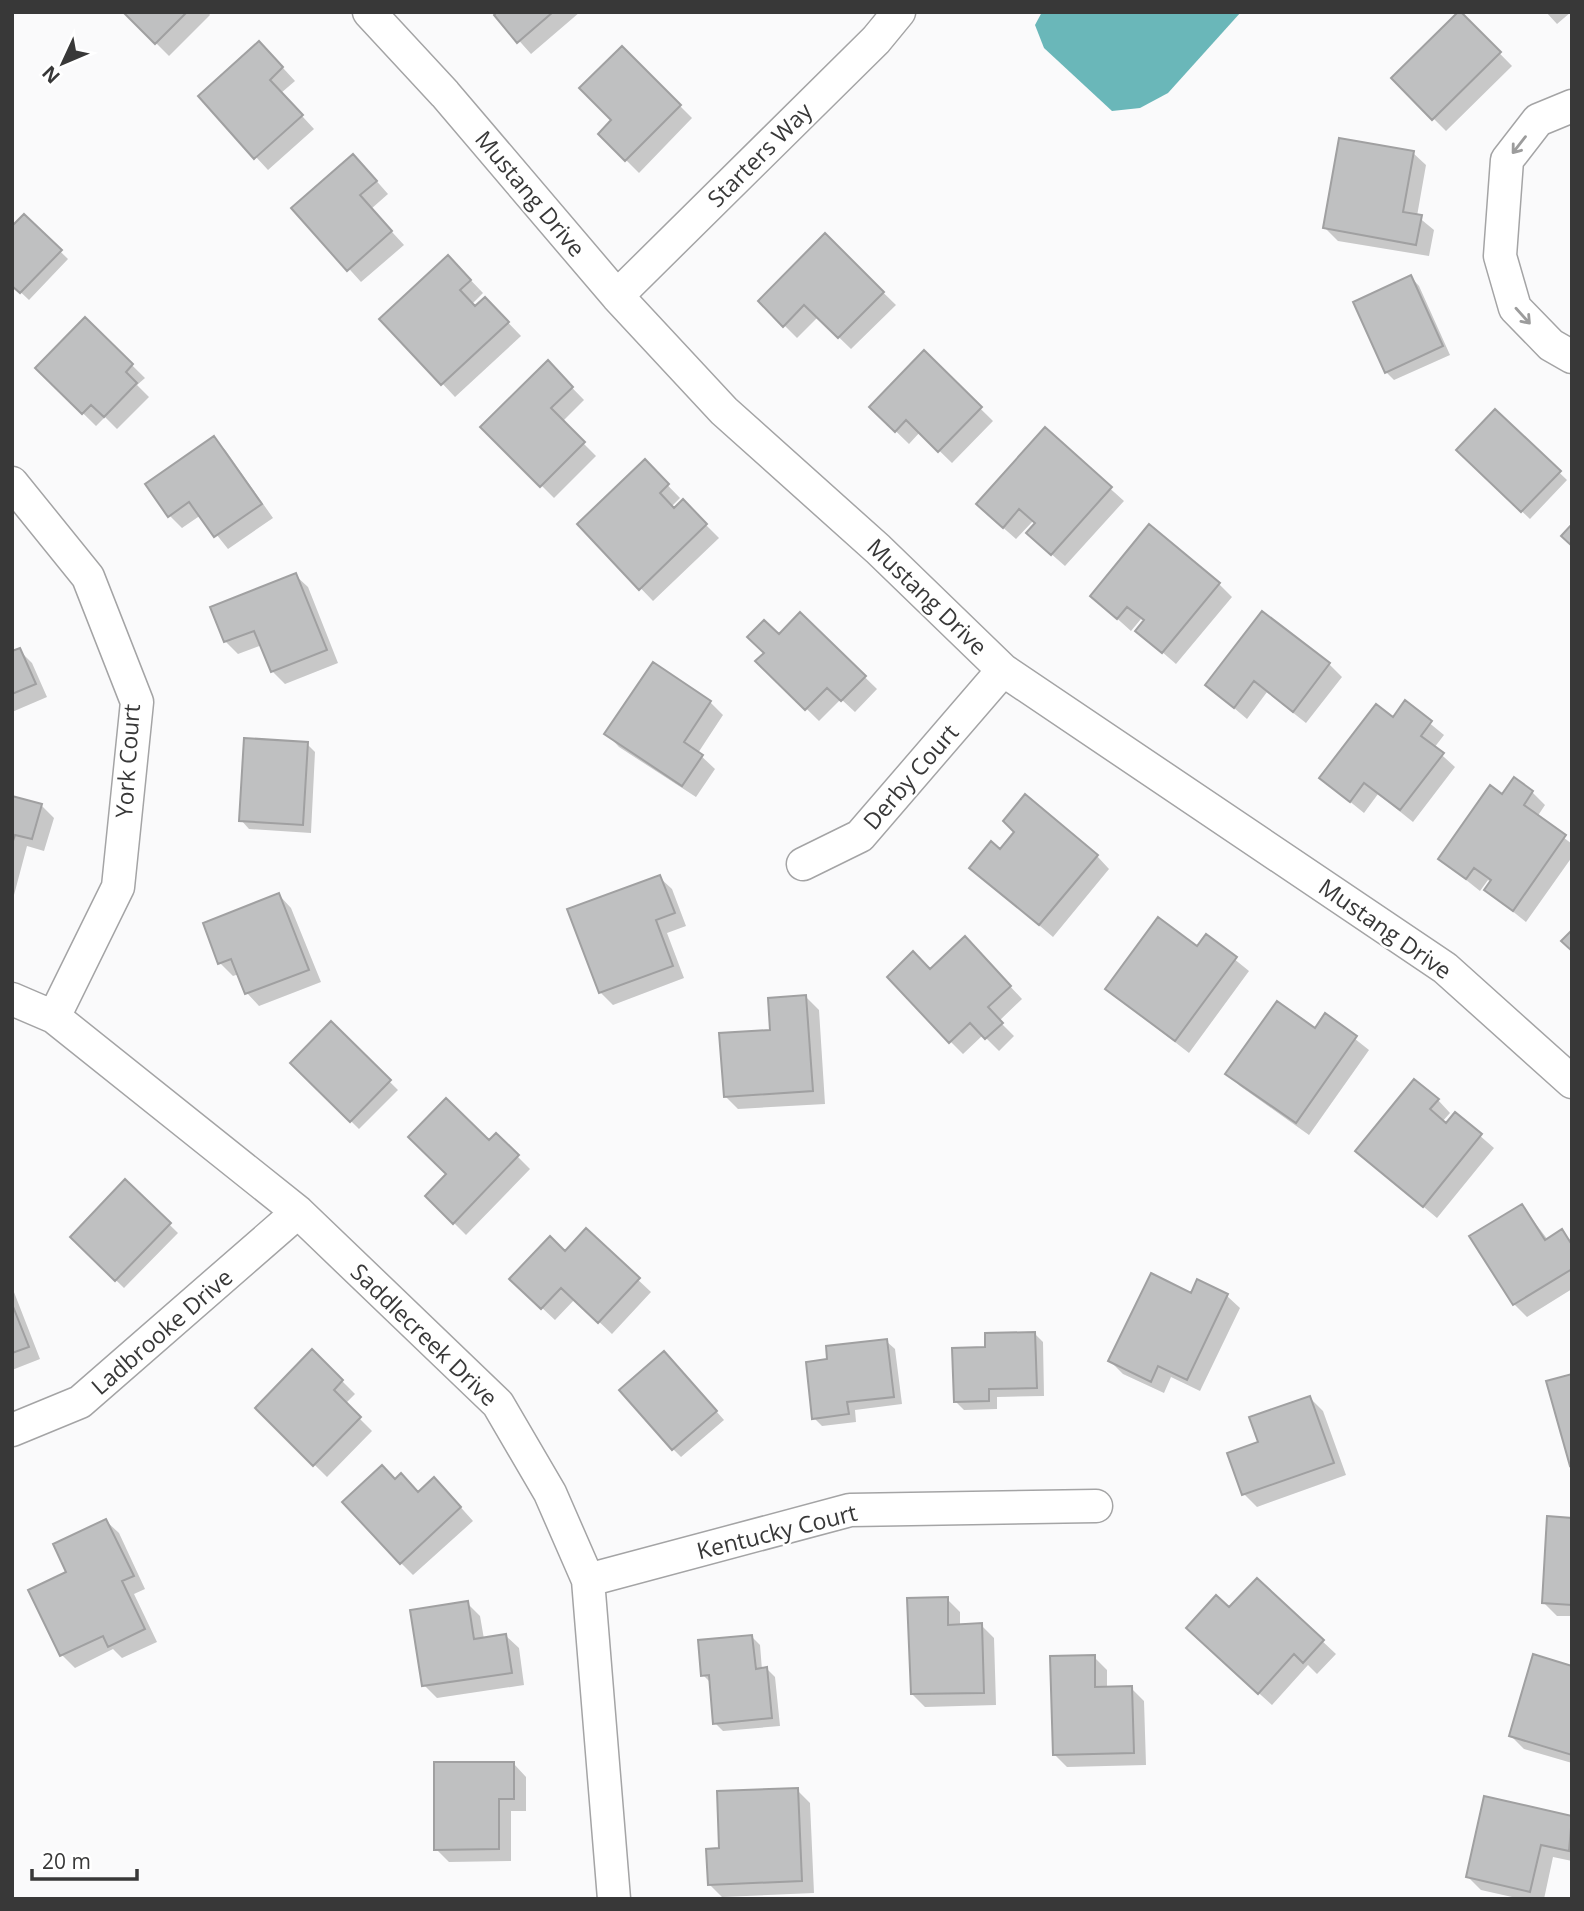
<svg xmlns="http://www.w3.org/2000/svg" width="1584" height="1911" viewBox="0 0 1584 1911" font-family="'Open Sans',sans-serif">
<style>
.water{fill:#6ab7b9}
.shadow{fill:#0003}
.building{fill:#bfc0c1;stroke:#a0a0a1;stroke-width:2}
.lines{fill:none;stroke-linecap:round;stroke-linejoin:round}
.minor-casing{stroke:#a4a4a5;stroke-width:35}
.minor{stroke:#fff;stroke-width:32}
.oneway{stroke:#9c9c9c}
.labels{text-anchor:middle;stroke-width:5;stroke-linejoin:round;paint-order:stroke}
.street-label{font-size:23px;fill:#383838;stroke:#fff}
</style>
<rect width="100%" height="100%" fill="#fafafb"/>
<!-- water -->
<path class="water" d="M1042,12h199l-73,81 -28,15 -28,3 -68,-63 -9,-23z"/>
<!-- shadow -->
<path class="shadow" d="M125,12h83l2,3 -41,41z
M499,12h81l-49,42 -35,-39z
M1546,12h25l-14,12z
M1460,13l52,53 -66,65 -53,-53z
M622,48l70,70 -53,55 -39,-39 14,-14z
M272,56l23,25 -14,12 33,36 -46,41 -12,-13z
M1413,153l13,12 -9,51 17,14 -5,26 -91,-15 -13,-13z
M366,169l22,25 -17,15 33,36 -43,37 -67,-74z
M24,216l44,43 -39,41 -17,-16z
M825,236l71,69 -45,44 -33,-32 -21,21 -37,-37z
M461,270l22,23 -11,11 4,4 22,4 23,24 -66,61 -73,-78z
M1411,277l8,9 31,69 -56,25 -8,-8z
M85,319l60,59 -8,7 12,12 -32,32 -12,-12 -9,9 -59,-58z
M924,353l69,68 -41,42 -32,-31 -11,12 -38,-37z
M548,363l36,37 -22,22 34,34 -42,42 -71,-71z
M1495,411l72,69 -37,39 -72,-69z
M1045,430l79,71 -59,65 -24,-21 -8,-24 -17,18 -25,-22z
M214,438l12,13 47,67 -45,31 -27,-34 -19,13 -13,-13z
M645,462l35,36 -9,9 3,3 9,-8 36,36 -66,63 -74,-77z
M295,575l13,12 30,76 -53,21 -13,-13 -10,-26 -24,9 -13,-13z
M1219,584l13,13 -56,67 -38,-33 7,-9 -4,-3 -10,12 -39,-35z
M801,615l76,74 -22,23 -14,-13 -22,22 -61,-60z
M19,650l13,13 15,34 -35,15v-59z
M1329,664l13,13 -36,46 -39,-31 -20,27 -40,-34z
M710,702l13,13 -25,38 17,16 -19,28 -77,-50 -12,-13z
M1405,703l39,32 -10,13 21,19 -42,55 -35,-28 -14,19 -43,-35 72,-59z
M307,744l8,8 -4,81 -62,-4 -8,-9z
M1532,792l13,13 -8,12 35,27v13l-46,65 -40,-32 5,-8 -3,-2 -8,11 -40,-32 63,-63z
M12,797l29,8 13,13 -10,33 -17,-5 -13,49z
M1000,851l97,5 12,13 -56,68 -82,-69z
M659,877l13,12 14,37 -19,7 17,45 -71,27 -13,-13z
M279,895l12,13 30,74 -62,24 -12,-13 -8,-19 -6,2 -13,-13 -15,-39z
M1207,937l42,34 -60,82 -82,-64 91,-40z
M977,951l45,48 -23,22 15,15 -15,15 -16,-16 -20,19 -13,-13z
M806,997l13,13 6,94 -87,5 -13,-13 47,-65z
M1326,1016l43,34 -60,85 -69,-49 -12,-12 87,-44z
M331,1024l67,66 -39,39 -67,-66z
M1438,1100l12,13 -8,9 4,3 9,-11 39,34 -57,70 -80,-67z
M496,1135l34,34 -64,66 -39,-39z
M126,1182l52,51 -54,55 -52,-51z
M1522,1206l26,34 14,-8 10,10v47l-45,28 -13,-13 -42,-67z
M586,1231l65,61 -39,42 -37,-35 -20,21 -31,-29z
M12,1287l28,72 -28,11z
M1192,1295l35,1 13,12 -40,83 -29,-14 -7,16 -41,-19 -13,-13z
M1034,1333l9,9 1,54 -47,1v12l-33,1 -8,-8 31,-53z
M886,1341l9,8 7,55 -47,6 1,12 -34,4 -8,-8 15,-57z
M313,1352l42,42 -10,10 27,27 -45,46 -70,-69z
M672,1361l52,59 -43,37 -8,-8z
M1310,1398l13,13 23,64 -89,32 -13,-13 -15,-40 31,-11z
M396,1481l23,12 28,-1 26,29 -60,54 -12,-12z
M1572,1520v96h-15l-13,-13z
M106,1521l13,12 26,56 -11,5 23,48 -35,16 -9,-9 -38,19 -13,-13 6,-82z
M1257,1580l79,74 -19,20 -9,-9 -36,40 -71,-64z
M947,1599l13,13v14l21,-1 13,13 2,67 -71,2 -13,-13z
M467,1603l13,13 4,23 22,-3 13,12 5,37 -87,13 -13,-13z
M752,1637l8,8 2,25 5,-1 8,8 5,49 -57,5 -8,-8 -3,-39 -9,-9z
M1094,1657l13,13v18h24l13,13 2,64 -79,2 -13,-13z
M1572,1668v95l-48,-14 -13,-13z
M514,1764l12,13v34h-15v50l-62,1 -13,-13z
M797,1790l13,13 4,90 -92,4 -13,-13 12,-34z
M1572,1818v43l-19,-4 -9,42h-23l-40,-9 -13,-13z"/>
<!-- building -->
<path class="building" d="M123,12h64l-32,32z
M497,12h56l-36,31 -23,-28z
M1458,12h3l40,40 -69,68 -41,-42z
M259,41l24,26 -13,13 33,35 -49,44 -56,-63z
M622,46l59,59 -56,56 -27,-27 13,-14 -32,-32z
M1339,138l75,13 -11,61 19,3 -6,30 -93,-17z
M353,154l24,27 -17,14 32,36 -45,40 -56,-63z
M24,214l38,36 -42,43 -8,-7v-60z
M825,233l59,59 -46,46 -34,-33 -21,22 -25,-26z
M448,255l23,25 -11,10 15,16 10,-9 24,25 -68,63 -62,-66z
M1411,275l32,71 -58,27 -32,-71z
M85,317l48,47 -7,8 11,11 -33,34 -13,-12 -9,9 -47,-46z
M924,350l58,57 -44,45 -32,-32 -11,12 -26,-25z
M548,360l25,27 -22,21 34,34 -45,45 -60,-60z
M1495,409l66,62 -40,41 -65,-62z
M1045,427l67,60 -61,68 -25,-22 9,-10 -16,-14 -16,19 -27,-24z
M214,436l48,68 -48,33 -25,-35 -21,15 -23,-33z
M645,459l24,25 -9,9 14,15 9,-9 24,25 -68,66 -62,-66z
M1149,524l71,59 -58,70 -27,-22 9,-11 -17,-13 -10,12 -27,-23z
M1572,524v22l-11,-10z
M296,573l31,77 -56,22 -17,-41 -30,11 -14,-35z
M1262,611l68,52 -37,49 -39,-31 -20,27 -29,-23z
M800,612l66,64 -25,25 -14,-13 -22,22 -50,-49 9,-8 -17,-16 17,-17 15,14z
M20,648l16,36 -24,10v-43z
M653,662l58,39 -27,41 19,13 -21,31 -78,-52z
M1405,700l27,21 -11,15 23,17 -44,57 -36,-27 -14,19 -31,-24 57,-74 17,13z
M244,738l64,4 -5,83 -64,-4z
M1514,777l19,14 -9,14 42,30 -53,76 -29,-21 7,-10 -17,-12 -8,11 -28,-20 52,-74 12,9z
M1025,794l73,61 -59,70 -70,-57 22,-27 9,8 14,-17 -11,-11z
M12,796l30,8 -10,35 -17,-4 -3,9z
M660,875l15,38 -19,7 17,46 -74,27 -32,-84z
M279,893l30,77 -64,24 -14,-35 -13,5 -15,-41z
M1158,917l39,29 9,-12 31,23 -62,84 -70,-52z
M1572,930v21l-11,-10z
M965,936l46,50 -23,21 15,16 -18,16 -15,-16 -21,20 -62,-66 26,-26 17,18z
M806,995l7,96 -89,6 -5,-64 51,-3 -2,-32z
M1277,1001l38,27 10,-15 32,23 -61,87 -71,-49z
M331,1021l60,59 -41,42 -60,-59z
M1414,1079l25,20 -9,10 16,14 9,-11 27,22 -59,73 -68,-56z
M446,1098l43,42 7,-7 23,22 -66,69 -28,-28 21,-22 -38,-37z
M125,1179l46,44 -56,58 -45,-44z
M1522,1204l23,36 17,-11 10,16v24l-59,36 -44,-69z
M586,1228l54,50 -42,45 -37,-35 -20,21 -32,-30 41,-43 15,15z
M1151,1273l40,20 6,-14 31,15 -41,86 -29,-14 -7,16 -43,-21z
M12,1304l17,43 -17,6z
M1035,1332l2,56 -48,1v12l-35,1 -2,-54 33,-1v-14z
M887,1339l7,58 -47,5 2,12 -37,5 -6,-57 21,-3 -1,-13z
M312,1349l31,31 -9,10 27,27 -48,49 -58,-58z
M664,1351l53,60 -45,39 -53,-60z
M1572,1374v91l-2,1 -24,-85z
M1310,1396l24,67 -92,32 -15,-42 31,-11 -9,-25z
M382,1465l13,14 6,-6 17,19 16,-15 27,30 -61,57 -58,-62z
M1547,1516l25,2v87l-30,-2z
M106,1519l28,57 -12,5 23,48 -37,18 -5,-11 -43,20 -32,-66 38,-18 -13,-28z
M1257,1578l67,62 -21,23 -9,-9 -36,40 -72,-66 30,-33 13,12z
M948,1597v28l34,-2 2,70 -73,1 -4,-96z
M468,1601l6,38 32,-5 6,39 -90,13 -12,-76z
M752,1635l4,34 11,-2 5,51 -59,6 -4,-49 -8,1 -3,-36z
M1533,1654l39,12v89l-63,-19z
M1095,1655v32l37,-1 2,67 -81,2 -3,-99z
M434,1762h80v37h-15v50l-65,1z
M798,1788l4,93 -94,4 -2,-36 13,-1 -2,-57z
M1484,1796l88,20 -3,35 -28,-6 -11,47 -64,-15z"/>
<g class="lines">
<!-- minor casing -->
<g class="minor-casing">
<path id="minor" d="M369,12l76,82 172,202 107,115 154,138 125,121 442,298 127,114
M1572,106l-34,14 -31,40 -7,96 15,52 36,37 21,12
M617,296l259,-256 23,-28
M12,483l76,94 49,125 -19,185 -64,130
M803,864l57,-28 143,-166
M12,999l42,18 244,195 200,192 52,89 38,87 26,319
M12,1430l68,-28 218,-190
M588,1580l262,-70 246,-4"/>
</g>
<!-- minor -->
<use href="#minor" class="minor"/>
</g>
<!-- one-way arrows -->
<defs><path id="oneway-shaft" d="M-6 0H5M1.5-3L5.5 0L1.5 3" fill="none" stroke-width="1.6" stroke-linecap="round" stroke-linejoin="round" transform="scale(1.75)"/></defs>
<g class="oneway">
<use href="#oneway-shaft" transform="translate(1519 145) rotate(128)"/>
<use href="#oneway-shaft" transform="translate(1523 316) rotate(48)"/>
</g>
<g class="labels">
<!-- street labels -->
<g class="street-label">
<text transform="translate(760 155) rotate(-45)" y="8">Starters Way</text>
<text transform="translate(530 194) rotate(50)" y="8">Mustang Drive</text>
<text transform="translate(927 597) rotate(44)" y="8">Mustang Drive</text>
<text transform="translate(128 761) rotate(-86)" y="8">York Court</text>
<text transform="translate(911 777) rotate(-49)" y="8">Derby Court</text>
<text transform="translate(1385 929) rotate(35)" y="8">Mustang Drive</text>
<text transform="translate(162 1332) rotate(-41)" y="8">Ladbrooke Drive</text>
<text transform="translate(424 1335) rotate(44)" y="8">Saddlecreek Drive</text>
<text transform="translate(777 1532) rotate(-14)" y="8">Kentucky Court</text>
</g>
</g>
<!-- border -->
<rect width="1584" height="1911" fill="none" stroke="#383838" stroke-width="28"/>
<!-- north arrow -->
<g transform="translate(63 63) rotate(226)" stroke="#ffffff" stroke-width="5" paint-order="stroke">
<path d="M0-5L12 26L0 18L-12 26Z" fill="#383838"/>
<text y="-10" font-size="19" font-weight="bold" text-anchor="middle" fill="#383838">N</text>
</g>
<!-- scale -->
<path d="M32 1869v10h105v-10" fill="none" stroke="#383838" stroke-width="3.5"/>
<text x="42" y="1869" font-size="21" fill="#383838" stroke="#ffffff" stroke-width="5" paint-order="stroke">20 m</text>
</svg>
